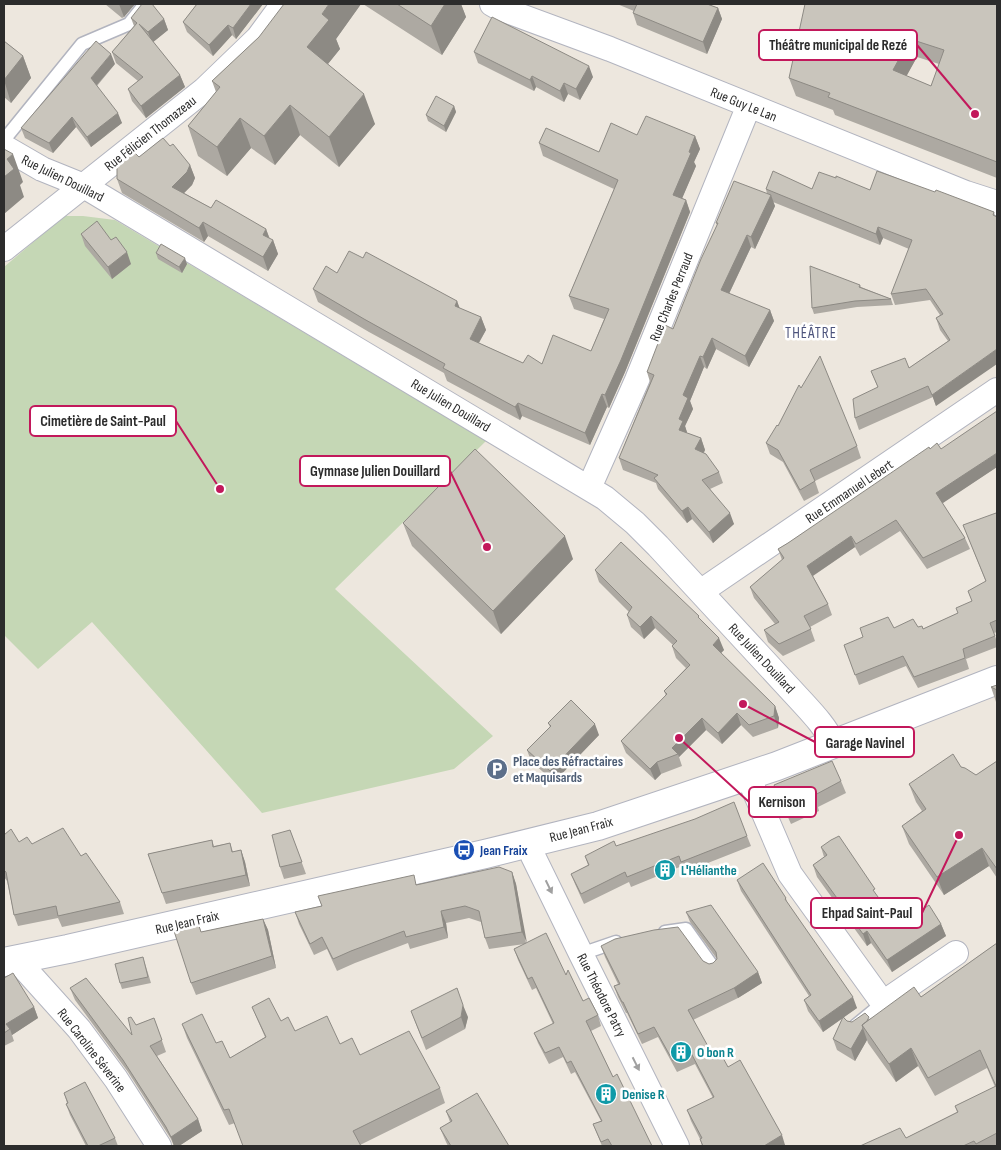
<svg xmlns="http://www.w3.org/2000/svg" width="1001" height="1150" viewBox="0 0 1001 1150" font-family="'Sofia Sans Condensed',sans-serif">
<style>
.cemetery{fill:#c5d7b5}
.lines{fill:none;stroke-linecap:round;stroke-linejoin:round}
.service-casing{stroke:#b2b4bf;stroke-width:15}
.minor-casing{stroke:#b2b4bf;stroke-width:26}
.tertiary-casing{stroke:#b2b4bf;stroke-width:30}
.service{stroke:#fff;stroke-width:12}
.minor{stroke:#fff;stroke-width:24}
.tertiary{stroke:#fff;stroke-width:28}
.wall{fill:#ada9a2;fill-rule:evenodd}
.shaded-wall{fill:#8d8a84}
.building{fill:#c9c5bc;stroke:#8d8a84;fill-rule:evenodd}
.oneway{fill:#a0a0a0}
.labels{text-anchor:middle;stroke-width:5;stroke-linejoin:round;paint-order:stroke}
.street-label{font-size:14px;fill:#2c2c2c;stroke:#fff}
.service-label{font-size:14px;font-weight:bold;fill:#4e5e75;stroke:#fff;text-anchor:start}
.transit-label{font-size:14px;font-weight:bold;fill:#164399;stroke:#fff;text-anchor:start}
.culture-label{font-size:14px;font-weight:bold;fill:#0d838f;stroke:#fff;text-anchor:start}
.neighbourhood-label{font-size:15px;letter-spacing:1px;fill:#4c537c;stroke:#fff}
.leader{fill:none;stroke:#c2185b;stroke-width:2}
.callout-dot{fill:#c2185b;stroke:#fff;stroke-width:2}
.callout{fill:#fff;stroke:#c2185b;stroke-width:2}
.callout-label{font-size:15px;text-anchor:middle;font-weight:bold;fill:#2c2c2c}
</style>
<rect width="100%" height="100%" fill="#ede7de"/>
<!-- cemetery -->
<path class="cemetery" d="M64,216h19l32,4 371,221 -151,148 158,147 -39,33 -192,44 -170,-191 -54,47 -34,-34v-368z"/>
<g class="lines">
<!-- service casing -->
<g class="service-casing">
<path id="service" d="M4,140l78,-96 47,-20 16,-20
M665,932l21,-3 27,38
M581,954l35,-12
M855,1026l28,-23"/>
</g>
<!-- minor casing -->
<g class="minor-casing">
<path id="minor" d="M492,4l7,4 111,41 356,144 31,10
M4,147l38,22 42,17 521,312 30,25 23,23 146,158c11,12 22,24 29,39
M4,249l200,-159 54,-52 25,-34
M589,488l48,-108 112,-275
M702,593l7,-7 288,-196
M748,776l42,98 93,129 73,-50
M530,843l3,13 48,98 96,192
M16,959l63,70 37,50 43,67"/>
</g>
<!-- tertiary casing -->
<g class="tertiary-casing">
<path id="tertiary" d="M4,962l64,-13 417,-95 113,-28 179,-60 220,-86"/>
</g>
<!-- service -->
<use href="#service" class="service"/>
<!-- minor -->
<use href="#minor" class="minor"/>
<!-- tertiary -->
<use href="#tertiary" class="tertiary"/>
</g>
<!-- wall -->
<path class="wall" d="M105,4h30l-11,13 -2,1z
M197,4h66l-27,35 -4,-4 -19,21 -26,-24 -4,-10z
M361,4l-25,35 4,10 -12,15 47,60 -36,43 -39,-32 -25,30 -24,-17 -24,28 -29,-20 -10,-30 28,-34 -4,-11 47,-44z
M363,4h98l5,13 -24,38z
M617,4h90l11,4 4,11 -15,35 -70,-29 -4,-12 1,-2z
M997,4v174l-162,-63 -2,-5 -37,-14 -7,-18zM917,57l22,7 -8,22 -25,-10z
M131,18l33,1 4,11 -15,12 27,33 5,12 -39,31 -14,-17 -4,-12 10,-8 -22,-18 -4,-11 22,-26z
M4,41l19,15 8,22 -20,25 -7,-6z
M474,52l119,25 -13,23 -12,-6 -4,8 -28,-15 -2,4 -56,-28z
M115,64l-18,22 25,37 -31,24 -15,-20 -23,26 -28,-15 -4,-10z
M454,106l2,6 -10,20 -18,-11 -2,-6z
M637,135l58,1 5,13 -6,13 2,4 -14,32 4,2 4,12 -65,160 -16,36 -2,-1 -17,38 -68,-29 -2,4 -73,-39 -3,-8 -75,-41 -51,-30 -5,-13 24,-16 26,-15 94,43 2,7 22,9 5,13 -7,13 44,20 19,1 49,-13 13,-32 -30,-10 -5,-13 45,-107 -71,-33 -4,-13 60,9z
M170,146l20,19 5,13 -3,7 -8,8 27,15 55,21 4,10 3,1 5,14 -10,17 -60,-35 -4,6 -82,-49 -5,-14z
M836,178l34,12 65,2 59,20 1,4 -59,190 -3,-9 -74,33 -4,-12 23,-30 -7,-17 38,-3 39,-27 -8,-11 -4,-12 4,-3 -10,-15 -35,5 -4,-11 18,-45 -26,-11 -3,7 -107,-43 2,4 -20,43 -4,-2 -22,47 41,16 4,11 -25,46 -33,-18 -9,20 -3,-2 -14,34 3,8 -8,17 2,7 14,5 4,12 -1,3 15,19 4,11 -13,6 24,35 -21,19 -21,-24 -5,4 -29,-34 -2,-6 -33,-13 -4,-12 31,-76 -3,-10 26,-43 44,-104 -1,-2 51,-29 -1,-5h46z
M81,234l30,6 20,24 -19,15 -27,-33z
M156,253l31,11 -5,9 -24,-14z
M860,285l1,2 30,12 2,6 -36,2 -43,7 -2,-6z
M801,388l56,58 4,12 -46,23 4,12 -15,8 -21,-39 -13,-8 -4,-11 12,-17z
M930,449h11l56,18 -55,36 23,35 5,11 -43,20 -27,-38 -40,25 -5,-9 -42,29 15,28 4,11 -22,12 5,14 -32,15 -15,-14 -4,-12 11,-6 -21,-26 -4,-11 32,-27 -4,-11 10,-6z
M997,516v116l-3,1 3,9v5l-31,12 3,10 -51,19 -12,-22 -47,19 -15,-40 50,-17 24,-1 5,2 35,-16 14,-12 -4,-10 18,-9 -23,-57z
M403,523l170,36 -72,75 -89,-88z
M595,570l105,49 24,31 -3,3 54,53 4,12 -1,10 -25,9 -12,-12 -19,19 -16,-14 -27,27 3,9 -21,8 -6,6 -29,-27 -5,-12 45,-45 -2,-5 22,-23 -10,-10 -4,-12 1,-1 -18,-17 -11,11 -13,-12 -4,-12 2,-3 -30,-30z
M997,685v20l-6,-18z
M548,723l51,12 -45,47 -23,-21 -4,-11 23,-23z
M997,761v117l-8,-12 -45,29 -35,-51 -7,-18 20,-15 -6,-9 -7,-18 52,-17 15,8z
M841,781l5,12 -28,14 1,4 -28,13 -12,-27 -5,-12z
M290,830l16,44 -22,5 -4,-12z
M4,835l15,7 13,2 49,12 39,46 4,12 -62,13 -4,-9 -40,8 -4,-11 -7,-34 -3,-4z
M747,836l4,10 -66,26 -3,-6 -51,21 -2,-5 -45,22 -9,-20 -4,-10 17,-9 -3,-9 31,-10z
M212,840l2,6 16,-3 3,9 8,-2 4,12 5,24 -84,18 -18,-50z
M821,847l57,50 21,29 42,-2 5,12 -54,36 -21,-29 -4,3 -50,-69 -4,-12 11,-8z
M512,872l4,12 10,59 40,32 17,26 15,14 3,11 -10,5 22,46 39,69h-50l-9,-22 8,-3 -26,-49 -4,2 -8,-17 -14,7 -11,-21 -4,-10 19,-9 -17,-36 -4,2 -14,-30 -4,-11 11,-5 -36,5 -4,-11 -4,-16 -12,-4 -23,5 2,15 -38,11 -2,-6 -53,20 -18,8 -10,-22 -13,6 -15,-31 -4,-12 27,-5 -4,-11 100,-12z
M737,880l49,18 1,4 70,106 -13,9 3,4 5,1 17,-3 52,-22 76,-54v203h-137l46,-8 51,-26 -2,-6 40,-19 -8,-19 -52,28 -17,-30 -22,16 -28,-39 -1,-3 -12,21 -18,-11 -4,-11 10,-21 -20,14 -15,-21 -4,-11 5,-4 -68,-105z
M686,912l72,60 4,11 -24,15 -45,22 22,39 13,8 57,78 -1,1h-82l-2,-7 -9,-18 -4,-11 26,-12 -18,-34 -18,8 -19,-35 -16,7 -15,-31h-1l-8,-16 -4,-11 4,-2 -13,-27 -4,-11 102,15 6,3 4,-1 4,-4 -27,-37z
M263,919l5,11 8,38 -80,27 -5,-12 7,-60 3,9z
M143,957l8,26 -29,6 -2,-6z
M4,978l30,29 4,11 -26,17 2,6 -10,5z
M70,988l62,47 4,-10 18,-7 12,34 -9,4 41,63 4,12 -23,15h-5l-3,-7 -43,-67 -53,-72z
M252,1007l29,14 14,10 45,13 20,11 80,33 5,15 -85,42 -125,-22 -6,2 -42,-87 -5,-14 48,34 35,-21 -7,-16z
M411,1011l57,6 -3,12 -39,21z
M64,1093l51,45 3,8h-32l-16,-31 -4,-11 1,-1z
M446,1111l63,35h-61l-2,-4 -6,-14 10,-6z"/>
<!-- shaded-wall -->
<path class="shaded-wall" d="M119,4h16l-11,13z
M251,4h12l-27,35 -3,-11z
M329,4h32l-25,35 4,10 -22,27 -11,-29 15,-33z
M445,4h16l5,13 -24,38 -11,-29z
M718,8l4,11 -15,35 -4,-12z
M164,19l4,11 -16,13 -4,-11z
M228,25l4,10 -19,21 -4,-11z
M910,39l7,18 -17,31 -7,-18z
M111,54l4,10 -21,24 -3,-10z
M23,56l8,22 -20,25 -7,-23z
M589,66l4,11 -13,23 -4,-11z
M180,75l5,12 -39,31 -5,-12z
M532,76l4,11 -2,4 -4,-11z
M564,83l4,11 -4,8 -4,-11z
M364,94l11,30 -36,43 -10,-30z
M290,105l10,30 -25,30 -11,-29z
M454,106l2,6 -10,20 -2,-6z
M118,113l4,10 -31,24 -4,-10z
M72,117l4,10 -23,26 -4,-10z
M240,118l11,30 -24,28 -10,-29z
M695,136l5,13 -6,13 2,4 -18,42 -5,-13z
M13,154l10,28 -3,3 4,12 -20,17v-37l3,-18z
M190,165l5,13 -3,7 -15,15 -5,-13z
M771,195l4,11 -20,43 -4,-12z
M686,200l4,12 -65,160 -16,36 -4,-13z
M203,222l5,14 -4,6 -5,-14z
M878,227l5,11 -3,7 -4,-11z
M266,229l5,14 2,-3 5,14 -10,17 -5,-14v-22z
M747,235l4,12 -26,55 -4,-12z
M127,252l4,12 -19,15 -4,-12z
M185,258l2,6 -5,9 -3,-6z
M457,301l5,13 -7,-8z
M770,310l4,11 -25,46 -4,-11z
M481,317l5,13 -12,21 -4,-12z
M712,338l4,11 -9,20 -4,-12z
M997,349v15l-61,42 -4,-11z
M700,356l4,11 -14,34 3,8 -8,17 2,6 -4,9 -4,-11v-11l4,-24z
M602,394l5,13 -17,38 -5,-12z
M518,403l4,13 -2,4 -5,-13z
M701,438l4,12 -6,10 -4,-11z
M997,453v14l-57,38 -4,-12z
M688,507l4,12 -5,4 -5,-12z
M730,513l4,11 -21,19 -4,-11z
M565,536l8,23 -72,75 -8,-23z
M851,536l4,11 -44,30 -4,-11z
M651,616l4,12 -11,11 -4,-12z
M719,638l5,12 -7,7 -4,-12z
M775,706l4,12 -1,10 -4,-12z
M737,713l4,12 -19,19 -4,-11z
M702,718l4,12 -27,27 -1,-3 -6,-6z
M595,724l4,11 -45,47 -4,-11z
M657,762l4,12 -6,6 -5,-11z
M982,848l7,18 -45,29 -7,-18z
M241,850l4,12 5,24 -4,-11z
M512,872l4,12 11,59 -5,-11z
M441,911l5,12 2,15 -4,-11z
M263,919l5,11 8,38 -4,-12z
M941,924l5,12 -54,36 -5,-12z
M867,931l4,12 -4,3 -4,-12z
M758,972l4,11 -24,15 -4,-10z
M853,997l4,11 -34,24 -4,-11z
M463,1005l5,12 -3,12 -4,-12z
M34,1007l4,11 -26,17 -2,-6 -4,-5z
M863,1028l4,12 -12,21 -4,-12z
M911,1048l7,18 -22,16 -7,-18z
M198,1119l4,12 -23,15h-5l-3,-9z
M782,1135l3,10 -1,1h-20z"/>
<!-- building -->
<path class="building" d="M142,4h10l12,15 -16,13 -9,-8 41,51 -39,31 -13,-17 15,-12 -31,-25 25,-29 -6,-5z
M197,4h54l-18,24 -5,-3 -19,20 -26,-23z
M284,4h45l-7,10 7,6 -22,27 57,47 -35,43 -39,-32 -26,31 -24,-18 -23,29 -29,-21 32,-39 -8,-6 47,-44z
M397,4h48l-14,22z
M637,4h70l11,4 -15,34 -70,-29z
M805,4h192v158l-169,-65 2,-4 -41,-15zM910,39l34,11 -13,36 -38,-16z
M492,17l97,49 -13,23 -12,-6 -4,8 -28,-15 -2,4 -56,-28z
M4,41l19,15 -19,24z
M96,41l15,13 -20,24 27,35 -31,24 -15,-20 -23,26 -28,-15z
M436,96l18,10 -10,20 -18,-11z
M646,116l49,20 -6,16 2,1 -18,42 13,5 -65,160 -16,35 -3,-1 -17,39 -67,-30 -3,4 -72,-39 2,-4 -81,-45 -51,-30 13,-23 11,7 12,-22 14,7 3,-6 91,49 -2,5 26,11 -11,22 53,24 5,-8 14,9 11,-29 38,16 18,-42 -40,-13 49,-116 -79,-37 7,-15 53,24 12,-29 26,12z
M163,138l7,8 3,-2 17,21 -3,7 -15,15 39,21 5,-8 50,29 -3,6 10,5 -10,17 -60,-35 -4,6 -82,-49v-19l14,-11 8,8z
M4,149l9,5 -6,5 7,10 -10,8z
M773,171l39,18 7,-17 17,6v-2l34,14 7,-19 58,21 1,-2 58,22 -1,3 4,2v132l-65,46 -4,-9 -73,32 -2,-19 25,-12 -7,-16 34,-13 4,10 41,-28 -14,-22 7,-4 -17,-25 -35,5 21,-54 -34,-13 -2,7 -110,-45z
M734,181l37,14 -20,42 -4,-2 -26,55 49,20 -25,46 -33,-18 -9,19 -3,-1 -17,39 5,3 -9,21 4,2 -4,9 22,8 -6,11 11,5 13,18 -17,8 28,33 -21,19 -21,-25 -6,4 -28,-33 4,-3 -39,-17 35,-83 -7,-3 18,-47 8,4 28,-70 17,-36h-2z
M97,221l14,19 5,-3 11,15 -19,15 -27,-33z
M161,244l24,14 -6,9 -23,-14z
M810,266l50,19 -1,2 32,12 -36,2 -43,7z
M820,356l37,90 -47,24 5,11 -15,9 -22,-40 -12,-7 11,-18 1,1 21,-41 2,3z
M997,411v42l-61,40 29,45 -42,20 -27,-38 -40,24 -5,-8 -44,30 21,38 -24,12 7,13 -32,15 -15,-14 15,-8 -29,-35 34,-29 -6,-9 10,-6 141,-96 1,2 7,-6 4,6z
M475,449l90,87 -72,75 -90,-88z
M996,513l1,3v104l-7,3 5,13 -32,13 2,9 -51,19 -11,-21 -48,19 -11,-30 19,-8 -3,-9 28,-11 6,11 19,-9 5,8 4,-1 1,3 35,-16 -2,-5 16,-7 -4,-10 18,-10 -23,-56z
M621,542l78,74 -1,1 21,21 -6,7 62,61 -1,10 -25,9 -12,-12 -19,20 -16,-15 -30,30 6,6 -21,8 -7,7 -29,-28 46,-47 -3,-3 26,-26 -18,-19 5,-5 -26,-25 -11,11 -13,-12 5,-8 -37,-37z
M997,685v5l-6,-3z
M571,700l24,24 -45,47 -23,-21 24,-24 -3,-3z
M953,754l8,13 4,1 11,7 21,-14v108l-15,-21 -45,29 -35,-51 24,-17 -17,-25z
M832,761l9,20 -28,15 2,3 -29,13 -12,-27z
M734,802l13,34 -66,26 -2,-6 -52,21 -2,-5 -44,22 -10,-20 18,-9 -4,-9 29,-15 2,5 79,-27z
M63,828l18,28 5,-3 34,49 -62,14 -2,-10 -42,9 -8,-43 -2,-2v-35l7,-6 8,13 8,-5 5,7z
M290,830l12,32 -22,5 -8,-32z
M839,836l36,53 -2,1 26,36 30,-21 12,19 -54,36 -20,-29 -4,3 -50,-69 14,-10 -6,-8 10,-7z
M212,840l1,7 17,-4 2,9 9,-2 5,25 -84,18 -14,-39z
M763,863l23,35 -1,1 68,98 -34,24 -15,-21 7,-5 -74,-115z
M499,867l13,5 10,60 -37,6 -6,-27 -14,-5 -24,5 3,16 -38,10 -2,-6 -53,20 -18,8 -11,-22 -12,7 -15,-32 27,-6 -4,-10 96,-21 2,10z
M711,905l47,67 -24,16 -46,22 27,49 7,-3 6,11 12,-7 42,75 -18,11h-61l-3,-7 2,-1 -15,-28 27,-13 -23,-44 -18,8 -19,-34 -16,7 -15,-32h-1l-8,-16 6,-2 -19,-38 14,-7 39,-9 24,-3 25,34 6,3 4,-1 4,-4 -1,-7 -30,-40z
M263,919l9,37 -81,27 -18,-55 25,-5 3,9z
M546,933l20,42 2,-5 15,31 6,-3 9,17 -12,6 27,56 4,-3 35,72h-40l-4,-7 -7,3 -8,-18 9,-3 -31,-60 -4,2 -8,-16 -14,6 -11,-20 20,-10 -22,-46 -4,2 -14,-30z
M997,943v190l-21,11 -2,-3 -11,5h-103l40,-18 6,10 52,-26 -3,-6 41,-20 -16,-36 -52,28 -17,-30 -22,16 -27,-39 52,-38 7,10z
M143,957l5,20 -28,6 -5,-19z
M13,973l21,34 -28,17 4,5 -6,4v-55z
M86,978l46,57 -4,-17 3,-1 5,8 18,-7 8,22 -12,6 48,73 -27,18 -5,-10 -43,-67 -53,-72z
M457,988l6,17 -2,12 -39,21 -11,-27z
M269,998l12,23 7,-4 7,14 32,-15 13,28 12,-6 8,17 49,-24 31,57 -87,43 8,15h-118l-14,-37 -5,1 -42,-86 20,-10 14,29 6,-2 8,17 36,-21 -14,-30z
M865,1013l4,4 -2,4 -5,4 1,3 -12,21 -18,-10 10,-22 4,4 5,1z
M85,1082l30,56 -17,8h-10l-22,-42 2,-1 -4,-10z
M477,1093l32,53h-58l-11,-18 12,-7 -6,-10z"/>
<!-- one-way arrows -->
<defs><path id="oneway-solid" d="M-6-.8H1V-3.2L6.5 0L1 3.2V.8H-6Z" transform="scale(1.25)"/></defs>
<g class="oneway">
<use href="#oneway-solid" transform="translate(549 887) rotate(64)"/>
<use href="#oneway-solid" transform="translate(636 1064) rotate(63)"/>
</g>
<!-- icons -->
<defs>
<g id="parking-disc" transform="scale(1.125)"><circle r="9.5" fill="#5c6f8a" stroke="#fff"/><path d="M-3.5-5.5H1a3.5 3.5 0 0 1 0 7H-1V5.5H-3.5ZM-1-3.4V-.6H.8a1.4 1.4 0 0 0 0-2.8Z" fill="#fff"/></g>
<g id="bus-disc" transform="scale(1.125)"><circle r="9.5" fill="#1a4fb4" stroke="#fff"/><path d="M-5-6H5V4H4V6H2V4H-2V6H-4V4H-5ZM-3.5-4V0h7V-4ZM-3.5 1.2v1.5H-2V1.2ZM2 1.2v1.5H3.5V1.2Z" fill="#fff"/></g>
<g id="building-disc" transform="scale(1.125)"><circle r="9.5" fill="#0f9aa8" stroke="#fff"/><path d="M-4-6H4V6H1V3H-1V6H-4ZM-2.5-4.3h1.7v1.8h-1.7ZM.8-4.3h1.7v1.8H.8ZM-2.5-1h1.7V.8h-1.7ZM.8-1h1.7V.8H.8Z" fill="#fff"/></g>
</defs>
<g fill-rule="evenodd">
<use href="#parking-disc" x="497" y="769"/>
<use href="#bus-disc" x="464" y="850"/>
<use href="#building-disc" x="665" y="870"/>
<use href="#building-disc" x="681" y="1052"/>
<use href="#building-disc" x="606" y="1094"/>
</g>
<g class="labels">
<!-- street labels -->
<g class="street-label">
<text transform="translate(744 104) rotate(22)" y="5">Rue Guy Le Lan</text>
<text transform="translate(150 133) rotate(-38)" y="5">Rue Félicien Thomazeau</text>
<text transform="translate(63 178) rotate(26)" y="5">Rue Julien Douillard</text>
<text transform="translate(671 297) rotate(-68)" y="5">Rue Charles Perraud</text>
<text transform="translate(451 405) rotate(31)" y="5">Rue Julien Douillard</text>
<text transform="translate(849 491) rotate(-34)" y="5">Rue Emmanuel Lebert</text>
<text transform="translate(762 658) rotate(47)" y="5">Rue Julien Douillard</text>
<text transform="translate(581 829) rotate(-15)" y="5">Rue Jean Fraix</text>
<text transform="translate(187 922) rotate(-13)" y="5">Rue Jean Fraix</text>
<text transform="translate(602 995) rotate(63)" y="5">Rue Théodore Patry</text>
<text transform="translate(92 1050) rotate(52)" y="5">Rue Caroline Séverine</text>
</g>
<!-- service labels -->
<g class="service-label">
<text x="513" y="766">Place des Réfractaires<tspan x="513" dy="16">et Maquisards</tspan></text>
</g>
<!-- transit labels -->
<g class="transit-label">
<text x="480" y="855">Jean Fraix</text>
</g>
<!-- culture labels -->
<g class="culture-label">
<text x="681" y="875">L'Hélianthe</text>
<text x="697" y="1057">O bon R</text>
<text x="622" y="1099">Denise R</text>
</g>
<!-- neighbourhood labels -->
<g class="neighbourhood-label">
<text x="811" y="338">THÉÂTRE</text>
</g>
</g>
<!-- callouts -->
<path class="leader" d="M975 114L917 45M220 489L176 421M487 547L450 471M743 704L815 742M679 738L749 802M959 835L922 913"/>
<g class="callout-dot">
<circle cx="975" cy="114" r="5"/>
<circle cx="220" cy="489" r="5"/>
<circle cx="487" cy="547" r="5"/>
<circle cx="743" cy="704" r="5"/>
<circle cx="679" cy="738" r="5"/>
<circle cx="959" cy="835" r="5"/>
</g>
<g class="callout">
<rect x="759" y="30" width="158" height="30" rx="5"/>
<rect x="30" y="406" width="146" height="30" rx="5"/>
<rect x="300" y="456" width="150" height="30" rx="5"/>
<rect x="815" y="727" width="99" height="30" rx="5"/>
<rect x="749" y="787" width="67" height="30" rx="5"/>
<rect x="811" y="898" width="111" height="30" rx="5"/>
</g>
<g class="callout-label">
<text x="838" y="50">Théâtre municipal de Rezé</text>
<text x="103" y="426">Cimetière de Saint-Paul</text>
<text x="375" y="476">Gymnase Julien Douillard</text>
<text x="865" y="748">Garage Navinel</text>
<text x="782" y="807">Kernison</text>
<text x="867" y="918">Ehpad Saint-Paul</text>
</g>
<!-- border -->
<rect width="1001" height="1150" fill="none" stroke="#2c2c2c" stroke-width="10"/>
</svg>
